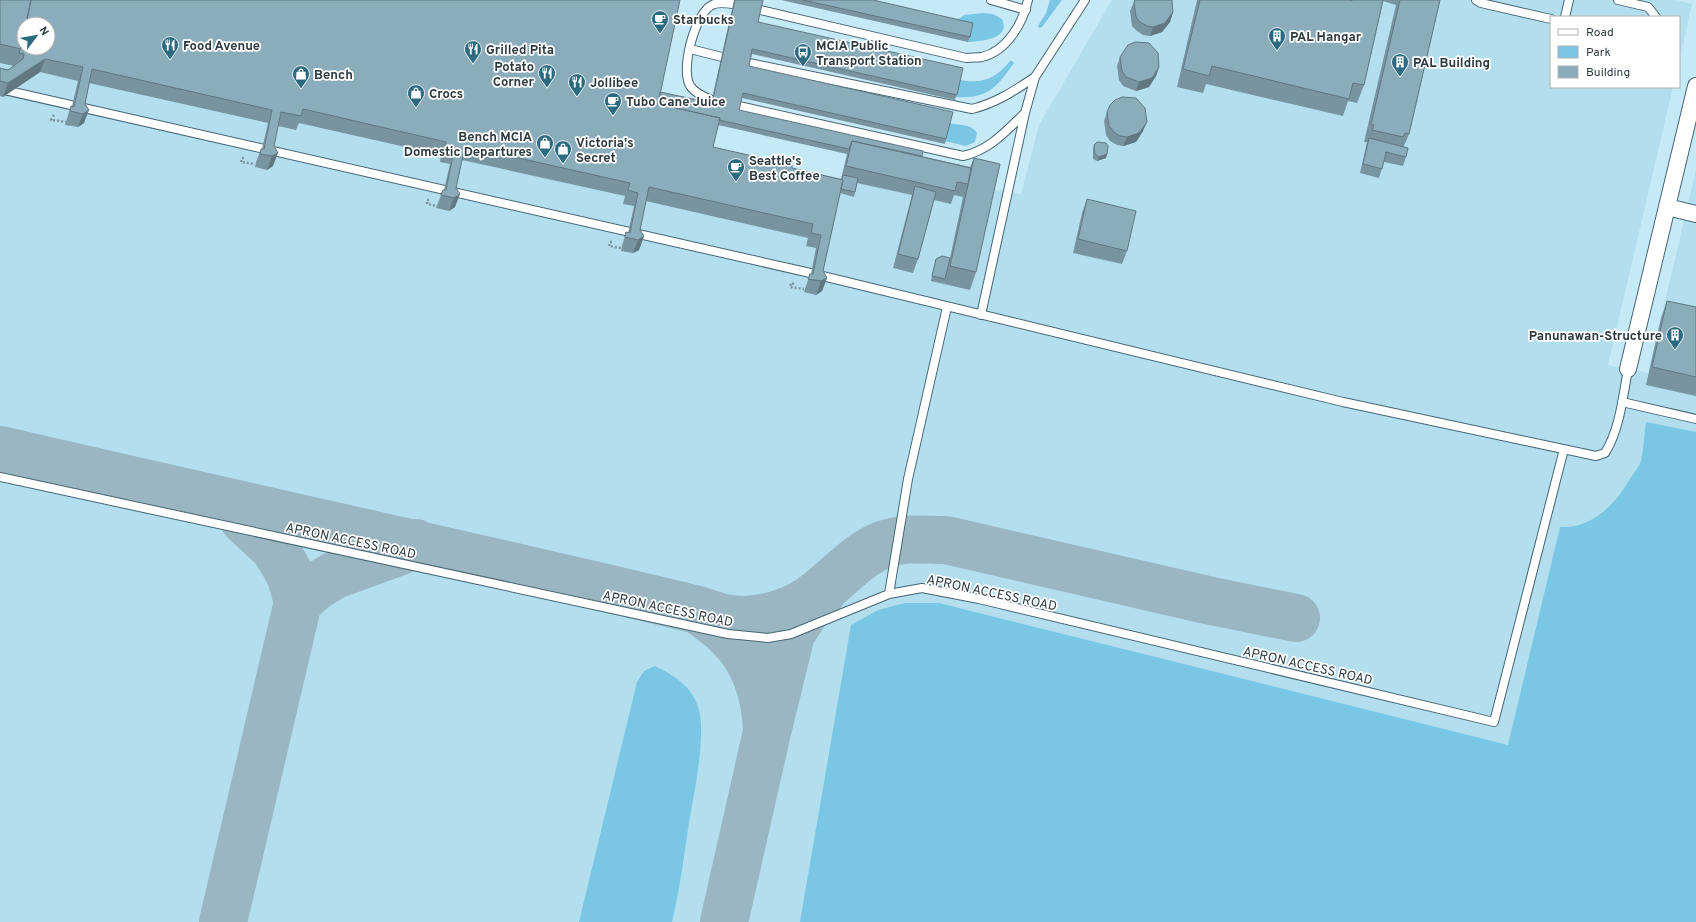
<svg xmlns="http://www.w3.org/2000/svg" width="1696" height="922" viewBox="0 0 1696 922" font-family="Overpass,sans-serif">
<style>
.built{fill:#b2deee;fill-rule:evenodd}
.green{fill:#7ac7e5}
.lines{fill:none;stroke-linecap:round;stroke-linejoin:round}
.taxiway{stroke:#9ab6c2;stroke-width:48}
.service-casing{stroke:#466572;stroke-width:10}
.minor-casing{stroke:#466572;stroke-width:18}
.path{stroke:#7b949e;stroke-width:2.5;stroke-dasharray:2 2;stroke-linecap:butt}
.service{stroke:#fff;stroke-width:8}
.minor{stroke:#fff;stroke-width:16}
.wall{fill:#7894a0;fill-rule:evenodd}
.shaded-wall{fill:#617882}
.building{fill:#8bacba;stroke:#617882}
.labels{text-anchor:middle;stroke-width:3.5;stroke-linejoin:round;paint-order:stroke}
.poi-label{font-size:13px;font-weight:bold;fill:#2d3b40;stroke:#fff;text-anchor:start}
.street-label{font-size:13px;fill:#2d3b40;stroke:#fff}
</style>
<rect width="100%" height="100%" fill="#c6e9f7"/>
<!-- built -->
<path class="built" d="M29,0l624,117 55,43 130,33 9,-39 145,35 29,5 18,-69 73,-125h564l16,4 -13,58v-45h-128v70h122l-65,278 40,8 48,-203v752h-1696v-915zM24,24h24v24h-24z"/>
<!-- green -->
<path class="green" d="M1050,0h12l-20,27 -3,1 -1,-2 8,-13z
M984,13l9,1 9,5c9,20 -20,22 -34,23l4,-15 -18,-4 10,-8z
M1011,60l3,3c-18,25 -26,36 -58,34l3,-17c25,4 36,-1 52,-20z
M949,123c10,2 23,1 28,10l-2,9 -9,4 -21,-5z
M1646,422l50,10v490h-896l51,-297 27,-15 27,-7h34l569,142 52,-218c32,2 56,-23 71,-50 3,-4 8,-10 10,-16 3,-12 3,-27 5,-39z
M655,666c20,10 38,21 44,44 7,27 -5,84 -10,112 -5,34 -9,67 -17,100h-93l58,-240 7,-11z"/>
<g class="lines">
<!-- taxiway -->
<path class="taxiway" d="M0,450c232,54 466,104 698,160 10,8 22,15 31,25 27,26 37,60 38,97
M298,602l17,-15 20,-12 63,-23 18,-9
M698,610c9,3 17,6 26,8 27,6 62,-3 85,-18 27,-18 46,-45 76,-56 20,-7 41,-4 61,-4l261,60 89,18
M223,922l75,-320 -7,-25 -8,-15 -9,-14 -30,-28 -9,-15
M724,922l43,-190 24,-98 18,-28 14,-15"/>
<!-- service casing -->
<g class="service-casing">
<path id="service" d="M991,0l35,10
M1476,0l5,3 70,16
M1618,0l30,7 8,10
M760,10l206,48c5,-1 11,0 16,-1 25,-6 41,-34 46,-57
M1565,17l4,-17
M690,49l32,8
M749,63l223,46c24,-6 42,-18 63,-32
M0,89l806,183 537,130 253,54 9,-3c15,-24 18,-57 23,-84
M712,100c-7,-3 -16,-6 -21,-13 -12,-15 4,-74 21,-82 6,-3 14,-2 21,-1
M739,106l224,50c27,-6 43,-25 62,-43
M981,315l44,-202 10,-36 50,-77
M1622,402l74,17
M0,477l728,157 40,4 23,-4 98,-40 33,-6 57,11 515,123 70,-273
M889,594l19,-115 39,-172"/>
</g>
<!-- minor casing -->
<g class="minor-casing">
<path id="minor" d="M1667,207l29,7
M1628,369l68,-283"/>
</g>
<!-- path -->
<path class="path" d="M54,115l-3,5 15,2
M244,158h-2l-1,4 14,2
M429,200h-2v4l10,2
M612,242h-2l-1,4 12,2
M794,284l-3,-1 -1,4 14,2"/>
<!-- service -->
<use href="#service" class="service"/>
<!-- minor -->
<use href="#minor" class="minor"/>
</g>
<!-- wall -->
<path class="wall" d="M0,0l660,92 51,11 23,-103h29l-5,22 199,71 -2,7 -203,-46 -3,12 197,73 -1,5 -203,-46 -3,12 182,46 49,11 4,-9 2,114 -6,18 -39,-9 5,-22 14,-1 13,-61 -9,-2 -3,9 -17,-4 -16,59 -5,14 -20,-5 19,-73 -55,-12 -3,14 -14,-4 -17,78 4,7 -5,13 -6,4 -12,-3 6,-18h1l5,-26 -10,-2 2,-8 -162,-37 -6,29 4,6 -5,14 -6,3 -12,-2 1,-5 4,-14 2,1 6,-27 -11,-2 2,-8 -163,-36 -6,28 -1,19 -6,4 -13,-3 7,-18h1l6,-26 -10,-2 1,-7 -142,-32 -3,7 -18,-4 -4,20 -1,20 -6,4 -12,-3 1,-5 5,-13h1l6,-26 -179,-40 -4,21 -1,19 -6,4 -13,-2 6,-19h1l6,-25 -38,-9 -37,25 -3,-1v-28l8,2 6,-4 -14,-3zM718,125l129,29 -6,25 -49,-11 -79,-21z
M781,0h92l97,37 -2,5z
M1197,0h243l-31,134 -5,12 2,11 -3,9 -19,-4 -5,16 -19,-5 7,-31h-3l32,-137 -13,-4 -19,84 -7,18 -9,-2 -5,15 -137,-32 -3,9 -26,-6z
M1134,2l39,10 -3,10 -8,10 -12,4 -7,-1 -6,-4 -5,-5 -2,-15z
M1120,57l39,10 -3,9 -7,11 -13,4 -13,-5 -4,-6 -2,-14z
M1107,112l36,19 -7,11 -13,4 -6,-1 -7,-4 -4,-6 -2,-14z
M1094,145l13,9 -1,4 -9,3 -4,-2v-9z
M1087,199l40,52 -5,13 -49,-11 9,-40z
M1667,301l29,6v89l-50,-11 15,-67z"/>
<!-- shaded-wall -->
<path class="shaded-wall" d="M1173,12l-3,10 -8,10 -12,4 3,-9z
M45,59l-5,13 -37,25 5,-14z
M1159,67l-3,9 -7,11 -13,4 3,-9z
M89,110l-5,13 -6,4 5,-13z
M1147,122l-4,9 -7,11 -13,4 4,-9z
M278,153l-5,13 -6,4 5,-14z
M1107,154l-1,4 -9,3 2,-4z
M460,194l-5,13 -6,4 5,-13z
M644,236l-5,14 -6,3 5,-13z
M827,278l-5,13 -6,4 5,-14z"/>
<!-- building -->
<path class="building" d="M0,0h31l-5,24h-2v10l-3,15 -21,-5z
M31,0h649l-22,104 62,14 -7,29 79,18v3l51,12 -20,91 4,7 -6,3 -13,-2 2,-5h3l8,-39 -10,-2 2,-9 -164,-37 -9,43 4,6 -6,4 -13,-3 1,-5 4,1 8,-40 -10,-3 2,-7 -165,-37 -9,42 4,6 -6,4 -13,-3 2,-5h3l8,-39 -10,-2 2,-7 -143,-33 -2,7 -20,-4 -7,34 4,7 -6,3 -12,-2 1,-5h3l8,-39 -180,-41 -7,35 4,6 -6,4 -13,-3 1,-5 3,1 9,-40 -38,-8 -37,24 -8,-2v-13l8,2 15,-11 1,-5 -5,-1 5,-19v14h24v-24h-22z
M735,0h28l-5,22 205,46 -6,27 -205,-46 -3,17 204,46 -7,27 -203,-46 -4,17 184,41 -1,5 -70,-15 -3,8 -130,-29 1,-2 -62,-14 2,-12 52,11z
M803,0h70l100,23 -3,14z
M1135,0h37l1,12 -8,11 -12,4 -6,-1 -7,-4 -4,-5 -2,-15z
M1200,0h149l3,1v-1h31l-19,85 -11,-2 -4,16 -137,-33 -3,10 -26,-7z
M1400,0h40l-31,134 -4,-1 -2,4 -31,-7 2,-5 -3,-1z
M1135,42l14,1 9,10 1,14 -7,11 -13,4 -13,-5 -4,-6 -2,-14 8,-12z
M1122,97l14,1 9,10 2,14 -8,11 -12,4 -7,-1 -6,-4 -5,-6 -2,-14 3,-7 5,-5z
M1369,138l39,10 -2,9 -20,-5 -4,17 -19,-5z
M852,141l119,27 -3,16 -11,-2 -2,9 -109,-25z
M1097,142l9,1 2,3 -1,8 -8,3 -4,-3 -1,-9z
M974,158l26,6 -24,108 -26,-6z
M843,175l15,3 -3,14 -14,-3 2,-9 -1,-1z
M915,186l21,6 -18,67 -20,-5z
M1087,199l49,12 -9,40 -49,-12z
M942,256l8,2 -5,21 -13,-3 4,-17z
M1667,301l29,6v70l-44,-10z"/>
<!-- icons -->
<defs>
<g id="cafe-pin" transform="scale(0.9)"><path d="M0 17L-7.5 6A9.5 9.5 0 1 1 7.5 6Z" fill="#2c6a80" stroke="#fff"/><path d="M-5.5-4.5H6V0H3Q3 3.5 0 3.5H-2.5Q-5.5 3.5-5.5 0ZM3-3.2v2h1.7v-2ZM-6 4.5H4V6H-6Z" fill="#fff"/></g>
<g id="building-pin" transform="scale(0.9)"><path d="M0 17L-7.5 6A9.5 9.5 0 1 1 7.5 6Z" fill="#2c6a80" stroke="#fff"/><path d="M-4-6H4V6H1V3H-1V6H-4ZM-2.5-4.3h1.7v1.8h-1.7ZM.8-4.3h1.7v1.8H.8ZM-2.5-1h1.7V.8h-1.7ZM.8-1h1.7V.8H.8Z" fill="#fff"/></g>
<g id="restaurant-pin" transform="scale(0.9)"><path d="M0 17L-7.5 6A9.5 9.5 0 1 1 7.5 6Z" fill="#2c6a80" stroke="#fff"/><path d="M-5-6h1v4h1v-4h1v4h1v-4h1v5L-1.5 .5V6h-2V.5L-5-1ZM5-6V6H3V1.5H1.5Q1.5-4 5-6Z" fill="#fff"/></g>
<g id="bus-pin" transform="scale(0.9)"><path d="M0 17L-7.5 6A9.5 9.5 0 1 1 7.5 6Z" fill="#2c6a80" stroke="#fff"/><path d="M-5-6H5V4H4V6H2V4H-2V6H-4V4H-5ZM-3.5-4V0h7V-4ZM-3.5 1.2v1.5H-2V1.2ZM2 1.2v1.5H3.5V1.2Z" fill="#fff"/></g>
<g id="shop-pin" transform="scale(0.9)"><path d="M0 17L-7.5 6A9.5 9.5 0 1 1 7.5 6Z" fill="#2c6a80" stroke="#fff"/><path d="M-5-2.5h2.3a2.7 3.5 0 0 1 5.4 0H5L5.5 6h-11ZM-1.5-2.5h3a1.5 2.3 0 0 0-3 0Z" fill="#fff"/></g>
</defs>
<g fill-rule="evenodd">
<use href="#cafe-pin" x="660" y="19"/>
<use href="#building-pin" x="1277" y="36"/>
<use href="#restaurant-pin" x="170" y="45"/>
<use href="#restaurant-pin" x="473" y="49"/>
<use href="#bus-pin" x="803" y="52"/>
<use href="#building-pin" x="1400" y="62"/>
<use href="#restaurant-pin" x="547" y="73"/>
<use href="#shop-pin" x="301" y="74"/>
<use href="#restaurant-pin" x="577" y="82"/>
<use href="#shop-pin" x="416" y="93"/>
<use href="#cafe-pin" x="613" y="101"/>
<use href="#shop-pin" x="545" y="143"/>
<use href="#shop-pin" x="563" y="149"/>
<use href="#cafe-pin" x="736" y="167"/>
<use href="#building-pin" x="1675" y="335"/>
</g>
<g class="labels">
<!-- poi labels -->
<g class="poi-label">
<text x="673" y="24">Starbucks</text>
<text x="1290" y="41">PAL Hangar</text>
<text x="183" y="50">Food Avenue</text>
<text x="816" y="50">MCIA Public<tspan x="816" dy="15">Transport Station</tspan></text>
<text x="486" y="54">Grilled Pita</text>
<text x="1413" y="67">PAL Building</text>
<text x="534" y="71" text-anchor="end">Potato<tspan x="534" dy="15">Corner</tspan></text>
<text x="314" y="79">Bench</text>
<text x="590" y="87">Jollibee</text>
<text x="429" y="98">Crocs</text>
<text x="626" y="106">Tubo Cane Juice</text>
<text x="532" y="141" text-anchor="end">Bench MCIA<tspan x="532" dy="15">Domestic Departures</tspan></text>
<text x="576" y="147">Victoria's<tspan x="576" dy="15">Secret</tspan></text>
<text x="749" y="165">Seattle's<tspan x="749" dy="15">Best Coffee</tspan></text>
<text x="1662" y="340" text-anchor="end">Panunawan-Structure</text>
</g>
<!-- street labels -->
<g class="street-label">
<text transform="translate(351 540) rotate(12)" y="5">APRON ACCESS ROAD</text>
<text transform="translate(992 592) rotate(12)" y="5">APRON ACCESS ROAD</text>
<text transform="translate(668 608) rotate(12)" y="5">APRON ACCESS ROAD</text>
<text transform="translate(1308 665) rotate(13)" y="5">APRON ACCESS ROAD</text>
</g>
</g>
<!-- legend -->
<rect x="1550" y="16" width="130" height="72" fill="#ffffff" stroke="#abb1b3"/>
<rect x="1558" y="29" width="20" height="6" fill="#ffffff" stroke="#abb1b3"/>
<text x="1586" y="36" font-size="12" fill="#2d3b40">Road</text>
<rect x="1558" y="46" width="20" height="12" fill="#7ac7e5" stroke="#abb1b3"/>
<text x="1586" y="56" font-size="12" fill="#2d3b40">Park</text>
<rect x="1558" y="66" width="20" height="12" fill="#8bacba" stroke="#abb1b3"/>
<text x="1586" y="76" font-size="12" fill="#2d3b40">Building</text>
<!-- north arrow -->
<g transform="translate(36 36) rotate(58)"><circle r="19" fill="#ffffff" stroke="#abb1b3"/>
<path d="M0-3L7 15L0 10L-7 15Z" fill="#2c6a80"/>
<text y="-6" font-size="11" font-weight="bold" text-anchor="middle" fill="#2d3b40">N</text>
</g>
</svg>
